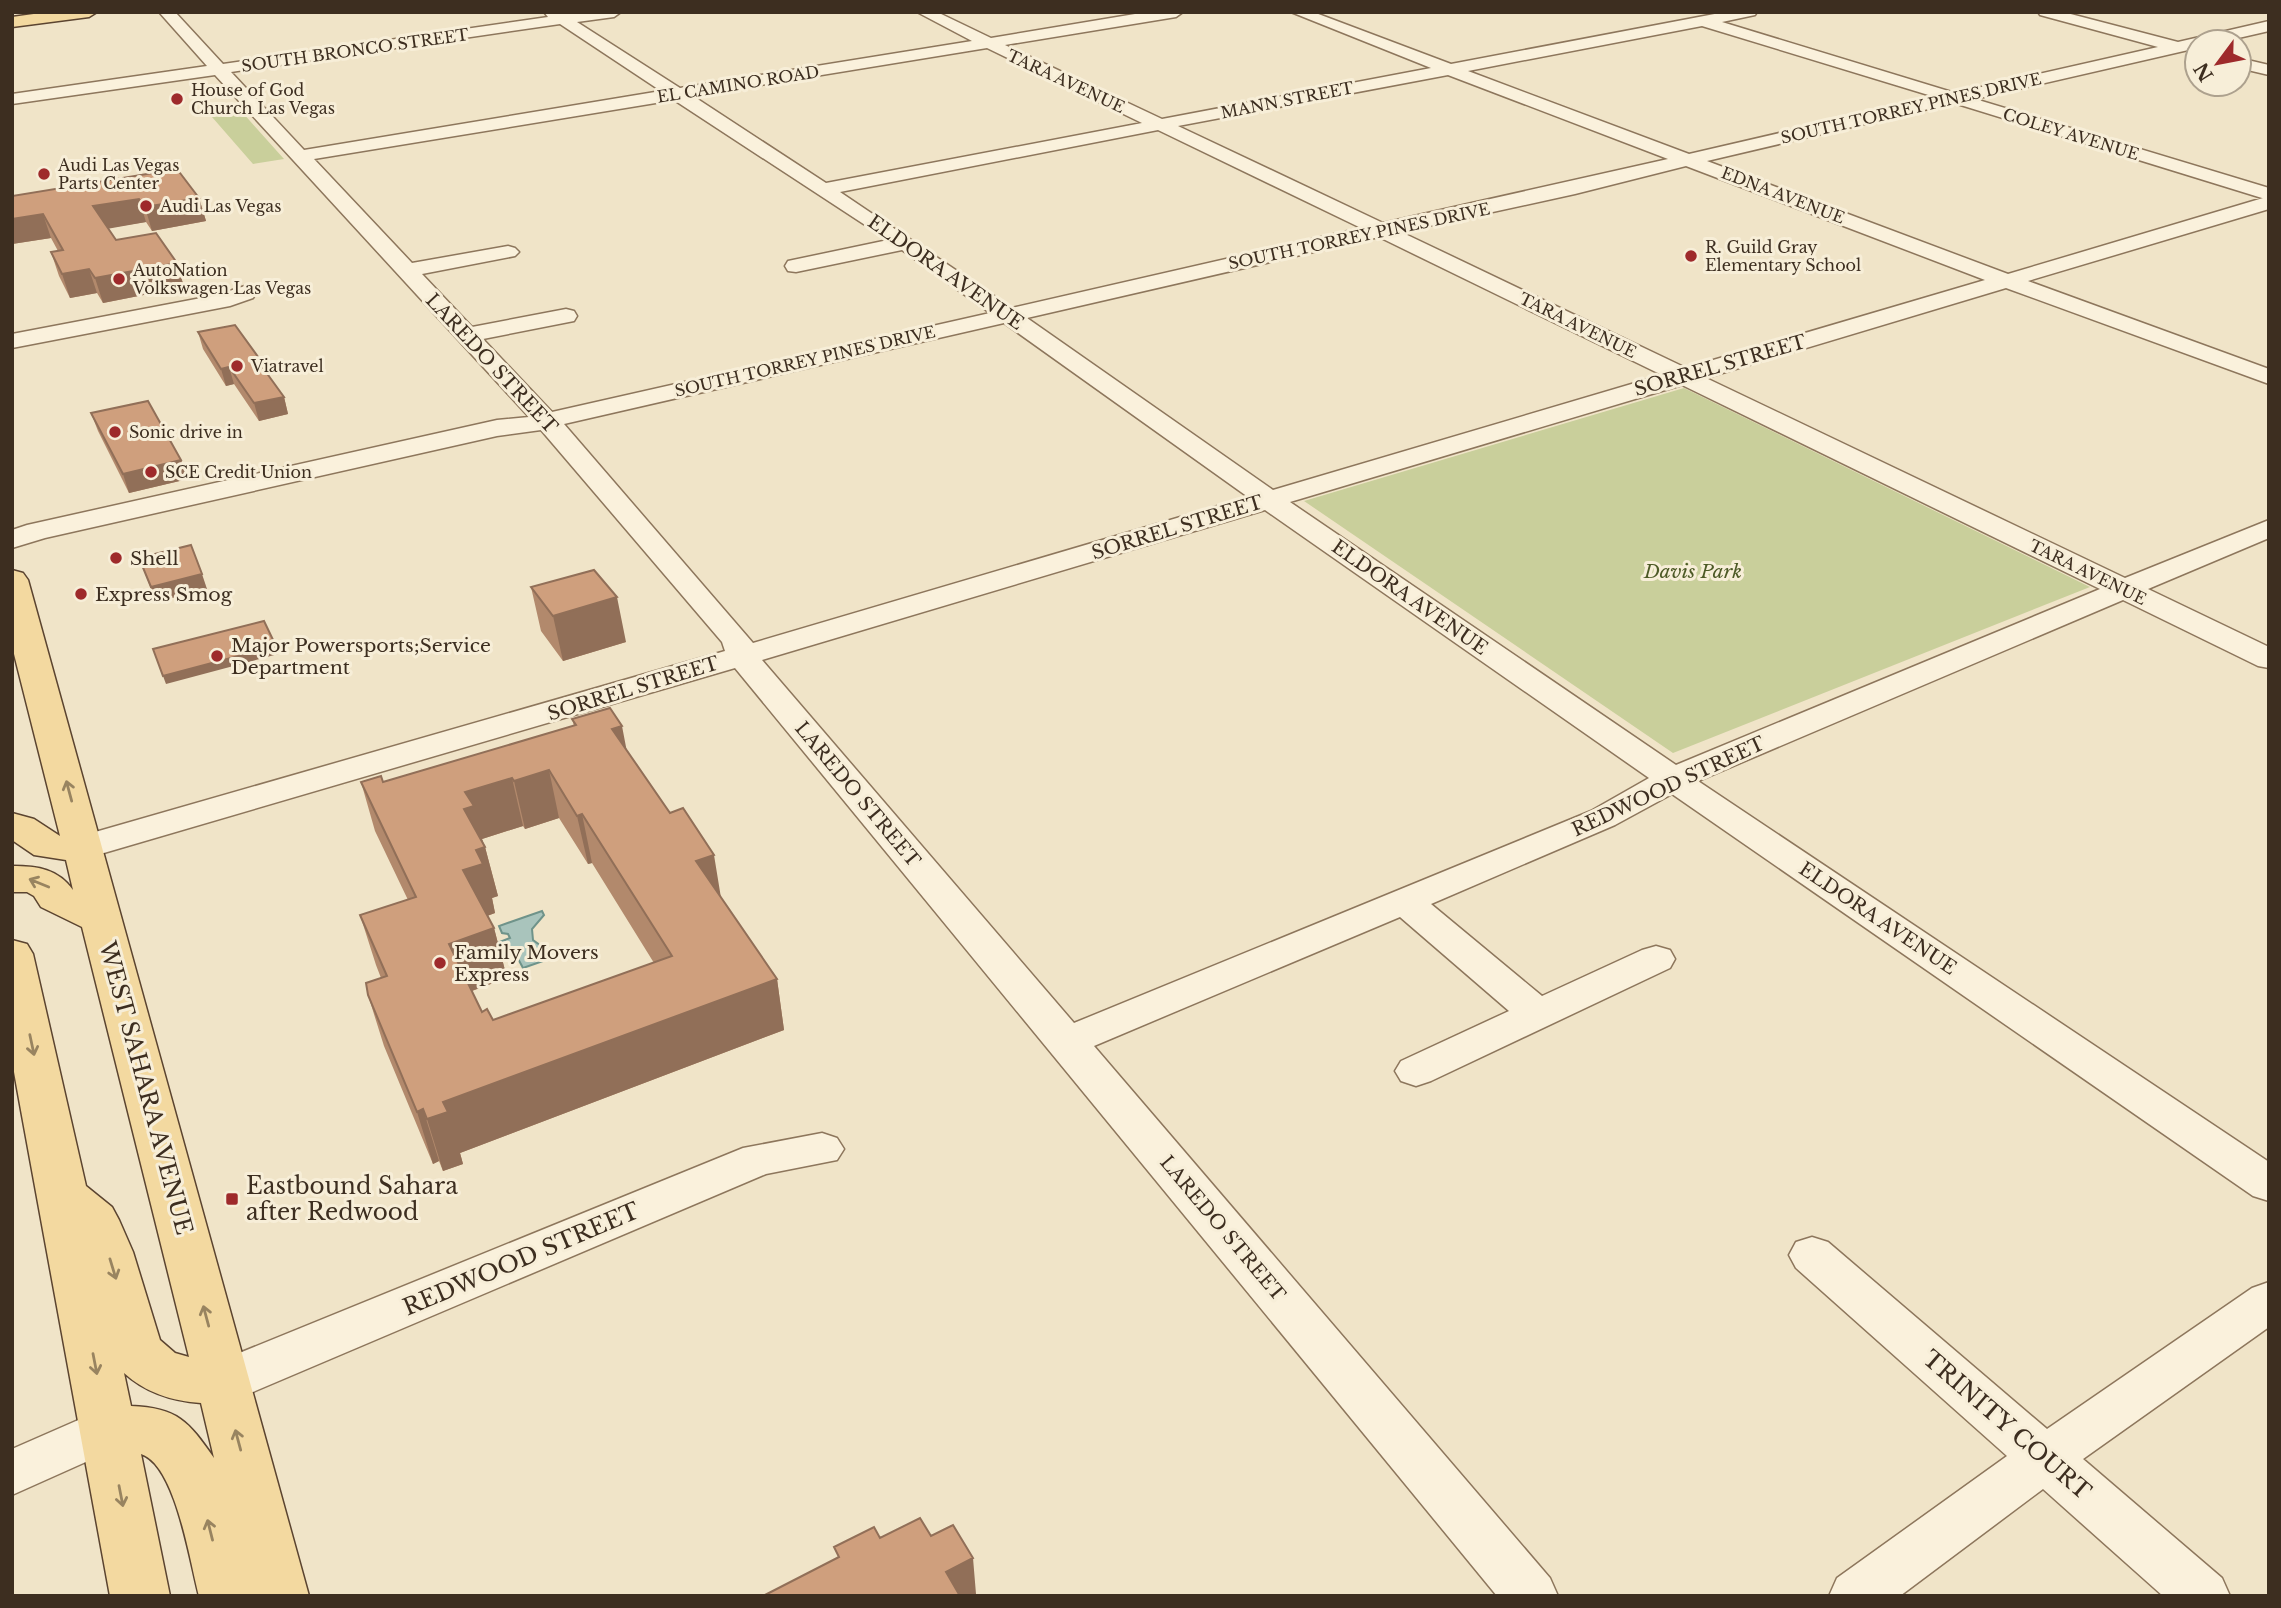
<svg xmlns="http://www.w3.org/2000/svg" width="2281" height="1608" viewBox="0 0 2281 1608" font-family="'Libre Baskerville',serif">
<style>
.green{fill:#c9cf9b}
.water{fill:#a9c4bc;stroke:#6f938a;stroke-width:2}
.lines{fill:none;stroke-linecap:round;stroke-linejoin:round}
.minor-casing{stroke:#8d765c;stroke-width:3}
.major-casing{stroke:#5b4430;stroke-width:3}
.minor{fill:#faf1dc;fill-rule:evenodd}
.major{fill:#f3d9a0;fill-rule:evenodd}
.wall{fill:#b2896c;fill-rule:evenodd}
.shaded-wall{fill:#916f58}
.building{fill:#cf9f7d;stroke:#916f58;stroke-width:2;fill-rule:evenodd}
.oneway{stroke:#988460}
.poi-dot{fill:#9e2a2b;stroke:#f7eed8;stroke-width:2.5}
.labels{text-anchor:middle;stroke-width:6;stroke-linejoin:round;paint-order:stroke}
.far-street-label{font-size:16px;fill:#3d2e20;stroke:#f7eed8}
.far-poi-label{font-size:16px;fill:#3d2e20;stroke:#f7eed8;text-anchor:start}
.street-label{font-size:19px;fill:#3d2e20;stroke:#f7eed8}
.poi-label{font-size:19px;fill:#3d2e20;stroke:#f7eed8;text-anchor:start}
.park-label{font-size:19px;font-style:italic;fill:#4d5a26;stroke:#f7eed8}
.near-street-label{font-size:23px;fill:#3d2e20;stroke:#f7eed8}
.near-poi-label{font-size:23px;fill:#3d2e20;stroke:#f7eed8;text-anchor:start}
</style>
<rect width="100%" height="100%" fill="#f0e4c8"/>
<!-- green -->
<path class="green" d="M241,112h1l42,47 -31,5 -41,-47z
M1684,388l406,199 -417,166 -369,-252z"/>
<!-- water -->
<path class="water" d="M542,911l2,4 -12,14 1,11 11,8 20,2 2,3 -43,15 -8,-15 -11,4 -7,-14 13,-5 -2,-4 -6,-1 -3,-7z"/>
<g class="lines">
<!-- minor casing -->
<g class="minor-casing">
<path id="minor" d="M159,12h16l48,52 325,-47 -4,-5 21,2 56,-2 -7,5 -37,5 103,66 292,-47 -55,-29h20l54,26 156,-26h36l-7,5 -171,28 157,74 269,-51 -140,-56h22l138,52 274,-52h32l-2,3 -33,7 233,71 203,-46 -118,-32 -2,-3h25l115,30 91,-21v10l-48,11h-24v6l-222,51 294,89v21l-241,72 241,88v15l-263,-96 -300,90 419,200 144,-58v18l-121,51 121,58v21l-11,-2 -135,-66 -425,181 571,381v39l-16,-5 -581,-402 -57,31 -184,79 111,92 100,-46 14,-4 14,4 5,9 -5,9 -239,113 -15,5 -15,-5 -6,-10 6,-10 108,-50 -109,-94 -306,129 456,532 8,18h-61l-762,-928 -638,187 -13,3 -13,-3 -5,-8 5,-8 654,-188 -3,-9 -181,-212 -44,6 -452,102 -33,10v-18l15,-5 470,-105 32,-3 -314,-342 -203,29v-10l195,-28zM560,24l101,67 -357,59 -73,-78zM1702,26l233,71 -246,57 -221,-83zM987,48l155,75 -316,60 -133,-87zM1448,75l220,84 -285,64 -205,-97zM674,100l214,140 -100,21 -3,5 3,5 8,1 106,-22 88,63 -438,99 -69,-73 91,-18 3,-5 -3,-5 -8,-2 -94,18 -50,-53 93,-18 4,-4 -4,-4 -7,-2 -96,17 -98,-104zM1954,103l308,95h1l-255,76 -301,-113zM1158,130l203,98 -349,80 -172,-116zM1686,166l299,114 -299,88 -285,-136 174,-38zM1379,237l283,138 -389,115 -246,-172zM1004,323l244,174 -495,146 -189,-219zM1682,385l418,204 -424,176 -386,-263zM1265,510l384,268 -58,33 -517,212 -312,-363z
M2239,58l30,7v10l-30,-7z
M245,286l8,2 3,5 -3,5 -23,8 -218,42v-14l205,-39z
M822,1133l15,5 7,11 -7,11 -71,14 -525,223 -18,6 -18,-6 -7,-15 7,-15 538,-219z
M1812,1237l16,5 219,187 205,-141 17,-6v45l-186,132 139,119 8,18h-67l-120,-107 -143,107h-71l8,-18 170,-122 -211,-188 -7,-13 7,-13z
M108,1407l18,7 7,15 -7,15 -114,51v-46z"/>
</g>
<!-- major casing -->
<g class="major-casing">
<path id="major" d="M48,12h49l-8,5 -77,10v-10z
M12,570l11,3 5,7 281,1016h-110c-9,-33 -23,-131 -58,-142l29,142h-60l-98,-535v-121l15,4 6,10 53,232 26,21 7,13 14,32 27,88 15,13 14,4 -107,-430 -41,-20 -7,-11 -7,-4h-15v-26c26,0 46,3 61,24l-7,-30 -32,-5 -22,-15v-27l22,6 26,17 -48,-190zM124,1373c22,20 48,28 77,30l13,55c-26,-37 -36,-50 -83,-52z"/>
</g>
<!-- minor -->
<use href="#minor" class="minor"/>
<!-- major -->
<use href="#major" class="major"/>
</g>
<!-- wall -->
<path class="wall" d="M12,196l187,2 7,23 -54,10 -6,-9 -38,6 8,12 61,23 7,24 -81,16 -6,-10 -27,5 -11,-22 -8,-24 7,-1 -7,-13 -39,6z
M198,332l65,36 21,29 4,17 -29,7 -25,-37 -8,2 -23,-37z
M91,413l90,47 7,19 -59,14 -31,-62z
M139,558l68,31 -51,13z
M531,587l95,55 -63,19 -22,-30z
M572,719l54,30 95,149 56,81 7,51 -324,123 3,11 -20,7 -4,-10 -6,3 -49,-118 -16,-51 13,-17 -5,-13 -16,-50 48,-15 -33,-69 -14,-49h22l191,-56zM559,818l29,46 4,-1 62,100 -161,57 -11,-8 -10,-21 35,-13 -13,-50 -7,-12 8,-3 -3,-15 6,-2 -13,-49 -3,-8 41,-13 2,3z"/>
<!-- shaded-wall -->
<path class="shaded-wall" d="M199,198l7,23 -54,10 -7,-24z
M139,199l7,23 -45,8 -8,-24z
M43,214l8,24 -39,6v-25z
M177,263l7,24 -81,16 -8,-25z
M89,269l8,24 -27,5 -8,-24z
M229,367l5,17 -8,2 -5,-17z
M284,397l4,17 -29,7 -5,-18z
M181,460l7,19 -59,14 -6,-19z
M202,574l5,15 -51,13 -5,-15z
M617,597l9,45 -63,19 -10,-45z
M276,646l2,8 -112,30 -3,-8z
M622,726l9,47 -19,-44z
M549,770l10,48 -34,11 -11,-48z
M512,778l11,48 -41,13 2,9 1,-1 13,49 -6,2 3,15 -19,7 -13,-50 1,-61 1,-17z
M582,814l10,49 -4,1 -11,-48z
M714,855l8,49 -26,-43z
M494,928l13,50 -44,16 -14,-50z
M777,979l7,51 -324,123 3,11 -20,7 -16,-52 16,-17z
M423,1109l16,52 -6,3 -16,-52z
M973,1558l3,36 -3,2h-24l-3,-24z"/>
<!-- building -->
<path class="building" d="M177,169l22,29 -54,9 -6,-8 -46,7 23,34 40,-7 21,30 -82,15 -6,-9 -27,5 -11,-22 12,-2 -20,-36 -31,5v-23z
M235,325l26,36h-3l26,36 -30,6 -25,-36 -8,2 -23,-37z
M148,401l33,59 -58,14 -32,-61z
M191,545l11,29 -51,13 -12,-29z
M594,570l23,27 -64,19 -22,-29z
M264,621l12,25 -113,30 -10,-27z
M610,708l12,18 -10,3 58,84 13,-5 31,47 -18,6 81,118 -334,123 5,10 -21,7 -4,-10 -6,3 -49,-117 -2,-12 21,-7 -27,-61 56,-18 -55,-115 20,-6 2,6 193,-57 -4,-6zM549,770l28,46 5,-2 90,142 -179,64 -6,-11 -5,3 -33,-68 45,-16 -31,-58 20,-6 -7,-14 9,-3 -21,-38 10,-3 -9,-14 47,-14 2,3z
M920,1518l11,18 22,-11 20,33 -27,14 14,24h-197l76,-39 -5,-10 40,-20 6,11z"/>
<!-- one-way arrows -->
<defs><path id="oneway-shaft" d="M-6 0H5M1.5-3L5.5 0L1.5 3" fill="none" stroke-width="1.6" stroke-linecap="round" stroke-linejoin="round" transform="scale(1.75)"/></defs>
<g class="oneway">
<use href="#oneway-shaft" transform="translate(69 791) rotate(-105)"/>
<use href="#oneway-shaft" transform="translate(39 883) rotate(-158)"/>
<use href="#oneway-shaft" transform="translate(32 1045) rotate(78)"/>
<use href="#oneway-shaft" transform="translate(113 1269) rotate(73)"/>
<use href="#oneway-shaft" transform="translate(206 1316) rotate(-105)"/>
<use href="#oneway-shaft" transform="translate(95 1364) rotate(79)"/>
<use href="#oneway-shaft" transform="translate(238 1440) rotate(-105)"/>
<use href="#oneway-shaft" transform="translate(121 1496) rotate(79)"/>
<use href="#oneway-shaft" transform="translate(210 1530) rotate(-104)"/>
</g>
<!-- markers -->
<g class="poi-dot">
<circle cx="177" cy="99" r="7"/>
<circle cx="44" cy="174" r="7"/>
<circle cx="146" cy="206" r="7"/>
<circle cx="1691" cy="256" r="7"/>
<circle cx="119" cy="279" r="7"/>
<circle cx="237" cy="366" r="7"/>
<circle cx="115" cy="432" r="7"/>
<circle cx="151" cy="472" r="7"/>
<circle cx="116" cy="558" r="7"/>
<circle cx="81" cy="594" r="7"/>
<circle cx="217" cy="656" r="7"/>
<circle cx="440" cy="963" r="7"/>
<rect x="225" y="1192" width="14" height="14" rx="3.5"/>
</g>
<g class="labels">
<!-- far-street labels -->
<g class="far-street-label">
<text transform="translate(355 50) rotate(-8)" y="6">SOUTH BRONCO STREET</text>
<text transform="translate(1066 81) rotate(25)" y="6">TARA AVENUE</text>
<text transform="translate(738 84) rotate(-9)" y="6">EL CAMINO ROAD</text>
<text transform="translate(1287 100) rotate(-11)" y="6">MANN STREET</text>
<text transform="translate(1911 108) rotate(-13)" y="6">SOUTH TORREY PINES DRIVE</text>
<text transform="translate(2071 134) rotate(17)" y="6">COLEY AVENUE</text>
<text transform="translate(1783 195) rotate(21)" y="6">EDNA AVENUE</text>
<text transform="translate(1359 236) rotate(-12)" y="6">SOUTH TORREY PINES DRIVE</text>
<text transform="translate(1578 325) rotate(26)" y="6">TARA AVENUE</text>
<text transform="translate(805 361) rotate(-13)" y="6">SOUTH TORREY PINES DRIVE</text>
<text transform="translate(2088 572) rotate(26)" y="6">TARA AVENUE</text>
</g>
<!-- far-poi labels -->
<g class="far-poi-label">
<text x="191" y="96">House of God<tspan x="191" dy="18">Church Las Vegas</tspan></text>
<text x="58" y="171">Audi Las Vegas<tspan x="58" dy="18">Parts Center</tspan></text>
<text x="160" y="212">Audi Las Vegas</text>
<text x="1705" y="253">R. Guild Gray<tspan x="1705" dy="18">Elementary School</tspan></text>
<text x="133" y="276">AutoNation<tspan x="133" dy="18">Volkswagen Las Vegas</tspan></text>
<text x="251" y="372">Viatravel</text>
<text x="129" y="438">Sonic drive in</text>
<text x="165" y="478">SCE Credit Union</text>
</g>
<!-- street labels -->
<g class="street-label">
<text transform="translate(946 272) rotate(35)" y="7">ELDORA AVENUE</text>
<text transform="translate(492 363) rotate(47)" y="7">LAREDO STREET</text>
<text transform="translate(1720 365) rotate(-16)" y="7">SORREL STREET</text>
<text transform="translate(1177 527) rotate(-17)" y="7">SORREL STREET</text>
<text transform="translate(1410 597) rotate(35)" y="7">ELDORA AVENUE</text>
<text transform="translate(633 688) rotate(-17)" y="7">SORREL STREET</text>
<text transform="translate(1668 786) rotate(-25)" y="7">REDWOOD STREET</text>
<text transform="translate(858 794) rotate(50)" y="7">LAREDO STREET</text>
<text transform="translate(1878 918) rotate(34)" y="7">ELDORA AVENUE</text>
<text transform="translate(1223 1228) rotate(50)" y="7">LAREDO STREET</text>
</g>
<!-- poi labels -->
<g class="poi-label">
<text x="130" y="565">Shell</text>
<text x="95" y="601">Express Smog</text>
<text x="231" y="652">Major Powersports;Service<tspan x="231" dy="22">Department</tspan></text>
<text x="454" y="959">Family Movers<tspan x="454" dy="22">Express</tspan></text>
</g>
<!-- park labels -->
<g class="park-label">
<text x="1693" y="578">Davis Park</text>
</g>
<!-- near-street labels -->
<g class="near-street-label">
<text transform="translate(146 1088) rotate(75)" y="8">WEST SAHARA AVENUE</text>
<text transform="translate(521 1259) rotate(-23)" y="8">REDWOOD STREET</text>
<text transform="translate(2007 1425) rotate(41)" y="8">TRINITY COURT</text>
</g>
<!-- near-poi labels -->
<g class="near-poi-label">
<text x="246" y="1194">Eastbound Sahara<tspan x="246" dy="26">after Redwood</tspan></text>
</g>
</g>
<!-- border -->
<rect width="2281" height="1608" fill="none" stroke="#3d2e20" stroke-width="28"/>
<!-- north arrow -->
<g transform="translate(2218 63) rotate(238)"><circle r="33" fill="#f7eed8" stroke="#ada18e" stroke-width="2"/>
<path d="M0-5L12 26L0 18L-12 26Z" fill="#9e2a2b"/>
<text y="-10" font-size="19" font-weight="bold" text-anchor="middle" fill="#3d2e20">N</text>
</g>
</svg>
